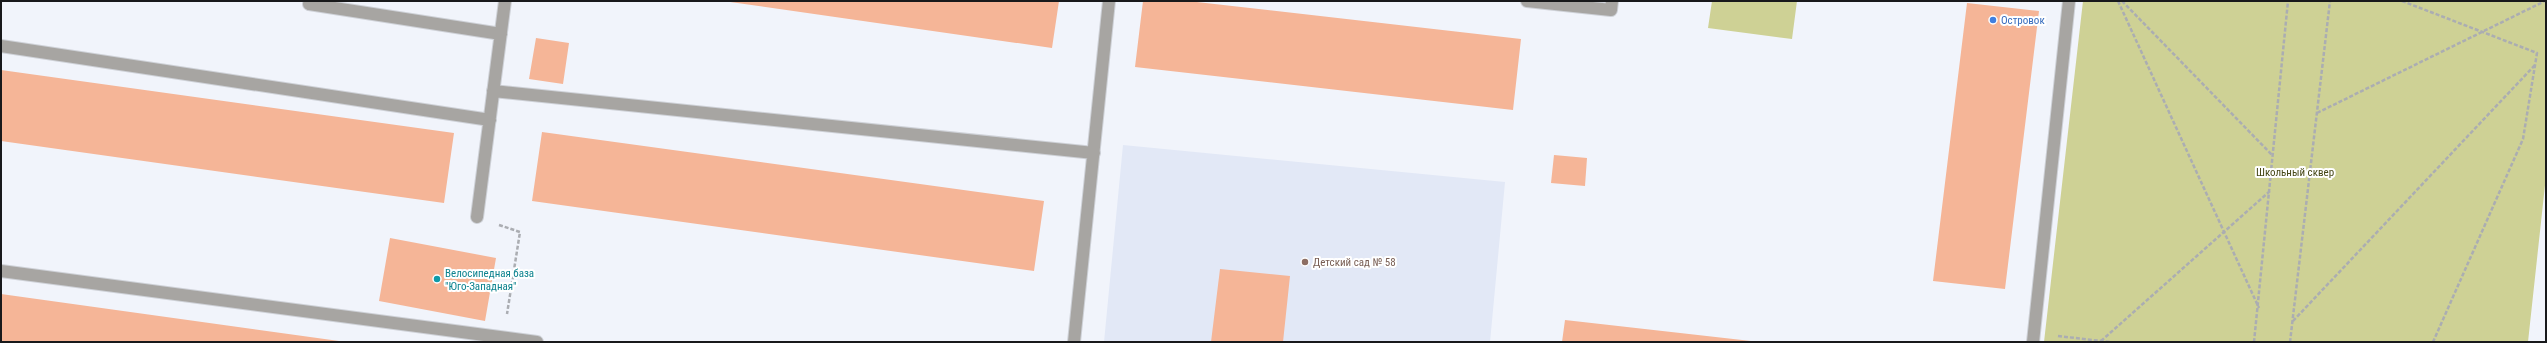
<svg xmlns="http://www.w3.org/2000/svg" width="2547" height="343" viewBox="0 0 2547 343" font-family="'Roboto Condensed',sans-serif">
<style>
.built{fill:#e2e8f6}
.green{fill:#ced195}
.building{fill:#f5b597}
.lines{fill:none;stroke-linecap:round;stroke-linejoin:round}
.service-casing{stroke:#ced1d7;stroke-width:14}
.path{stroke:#abadb2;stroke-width:2.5;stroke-dasharray:4 2;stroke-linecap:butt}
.service{stroke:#a7a5a2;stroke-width:12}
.shop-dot{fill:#3f7fe0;stroke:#fff;stroke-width:1.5}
.education-dot{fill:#8d6e63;stroke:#fff;stroke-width:1.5}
.culture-dot{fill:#0f9aa8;stroke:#fff;stroke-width:1.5}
.labels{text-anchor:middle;stroke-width:4;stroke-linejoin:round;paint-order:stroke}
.shop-label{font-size:11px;fill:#366cbe;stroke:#fff;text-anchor:start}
.park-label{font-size:11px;fill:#464716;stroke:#fff}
.education-label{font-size:11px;fill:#785e54;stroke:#fff;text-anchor:start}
.culture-label{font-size:11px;fill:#0d838f;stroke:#fff;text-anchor:start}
</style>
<rect width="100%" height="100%" fill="#f1f4fb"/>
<!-- built -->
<path class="built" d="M1123,145l382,37 -15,160h-386z"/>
<!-- green -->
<path class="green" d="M1712,1h85l-5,38 -84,-11z
M2083,1h463v175l-18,166h-484z"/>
<!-- building -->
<path class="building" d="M723,1h336l-7,47z
M1143,1h45l333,38 -8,71 -378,-43z
M1967,3l72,8 -34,278 -72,-8z
M536,38l33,5 -6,41 -34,-5z
M1,70l453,63 -10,70 -443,-62z
M542,132l502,69 -10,70 -502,-70z
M1554,155l33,3 -2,28 -34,-3z
M390,238l106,20 -11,63 -106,-20z
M1220,269l70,7 -7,66h-72z
M1,294l338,47 -1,1h-337z
M1565,320l186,21v1h-189z"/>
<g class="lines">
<!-- service casing -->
<g class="service-casing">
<path id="service" d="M310,1l-1,3 192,30
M1527,1l84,9 1,-9
M1,46l489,74
M493,91l601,62
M477,217l28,-216
M1,271l536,71
M1074,342l35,-341
M2033,342l36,-341"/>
</g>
<!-- path -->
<path class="path" d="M2118,1l141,307
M2122,1l151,155
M2402,1l135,52 -14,86 -90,203
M2317,113l228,-112
M499,225l21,7 -13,82
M2293,321l242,-256
M2058,336l52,6
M2101,341l169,-150
M2254,342l34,-341
M2290,342l40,-341"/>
<!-- service -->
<use href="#service" class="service"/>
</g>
<!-- markers -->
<circle class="shop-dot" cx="1993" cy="20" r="4"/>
<circle class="education-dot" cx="1305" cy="262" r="4"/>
<circle class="culture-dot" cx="437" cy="279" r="4"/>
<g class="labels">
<!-- shop labels -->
<g class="shop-label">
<text x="2001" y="24">Островок</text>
</g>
<!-- park labels -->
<g class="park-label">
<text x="2295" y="176">Школьный сквер</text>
</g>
<!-- education labels -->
<g class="education-label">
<text x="1313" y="266">Детский сад № 58</text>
</g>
<!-- culture labels -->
<g class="culture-label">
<text x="445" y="277">Велосипедная база<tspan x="445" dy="13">"Юго-Западная"</tspan></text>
</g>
</g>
<!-- border -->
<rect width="2547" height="343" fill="none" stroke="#18191b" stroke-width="4"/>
</svg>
